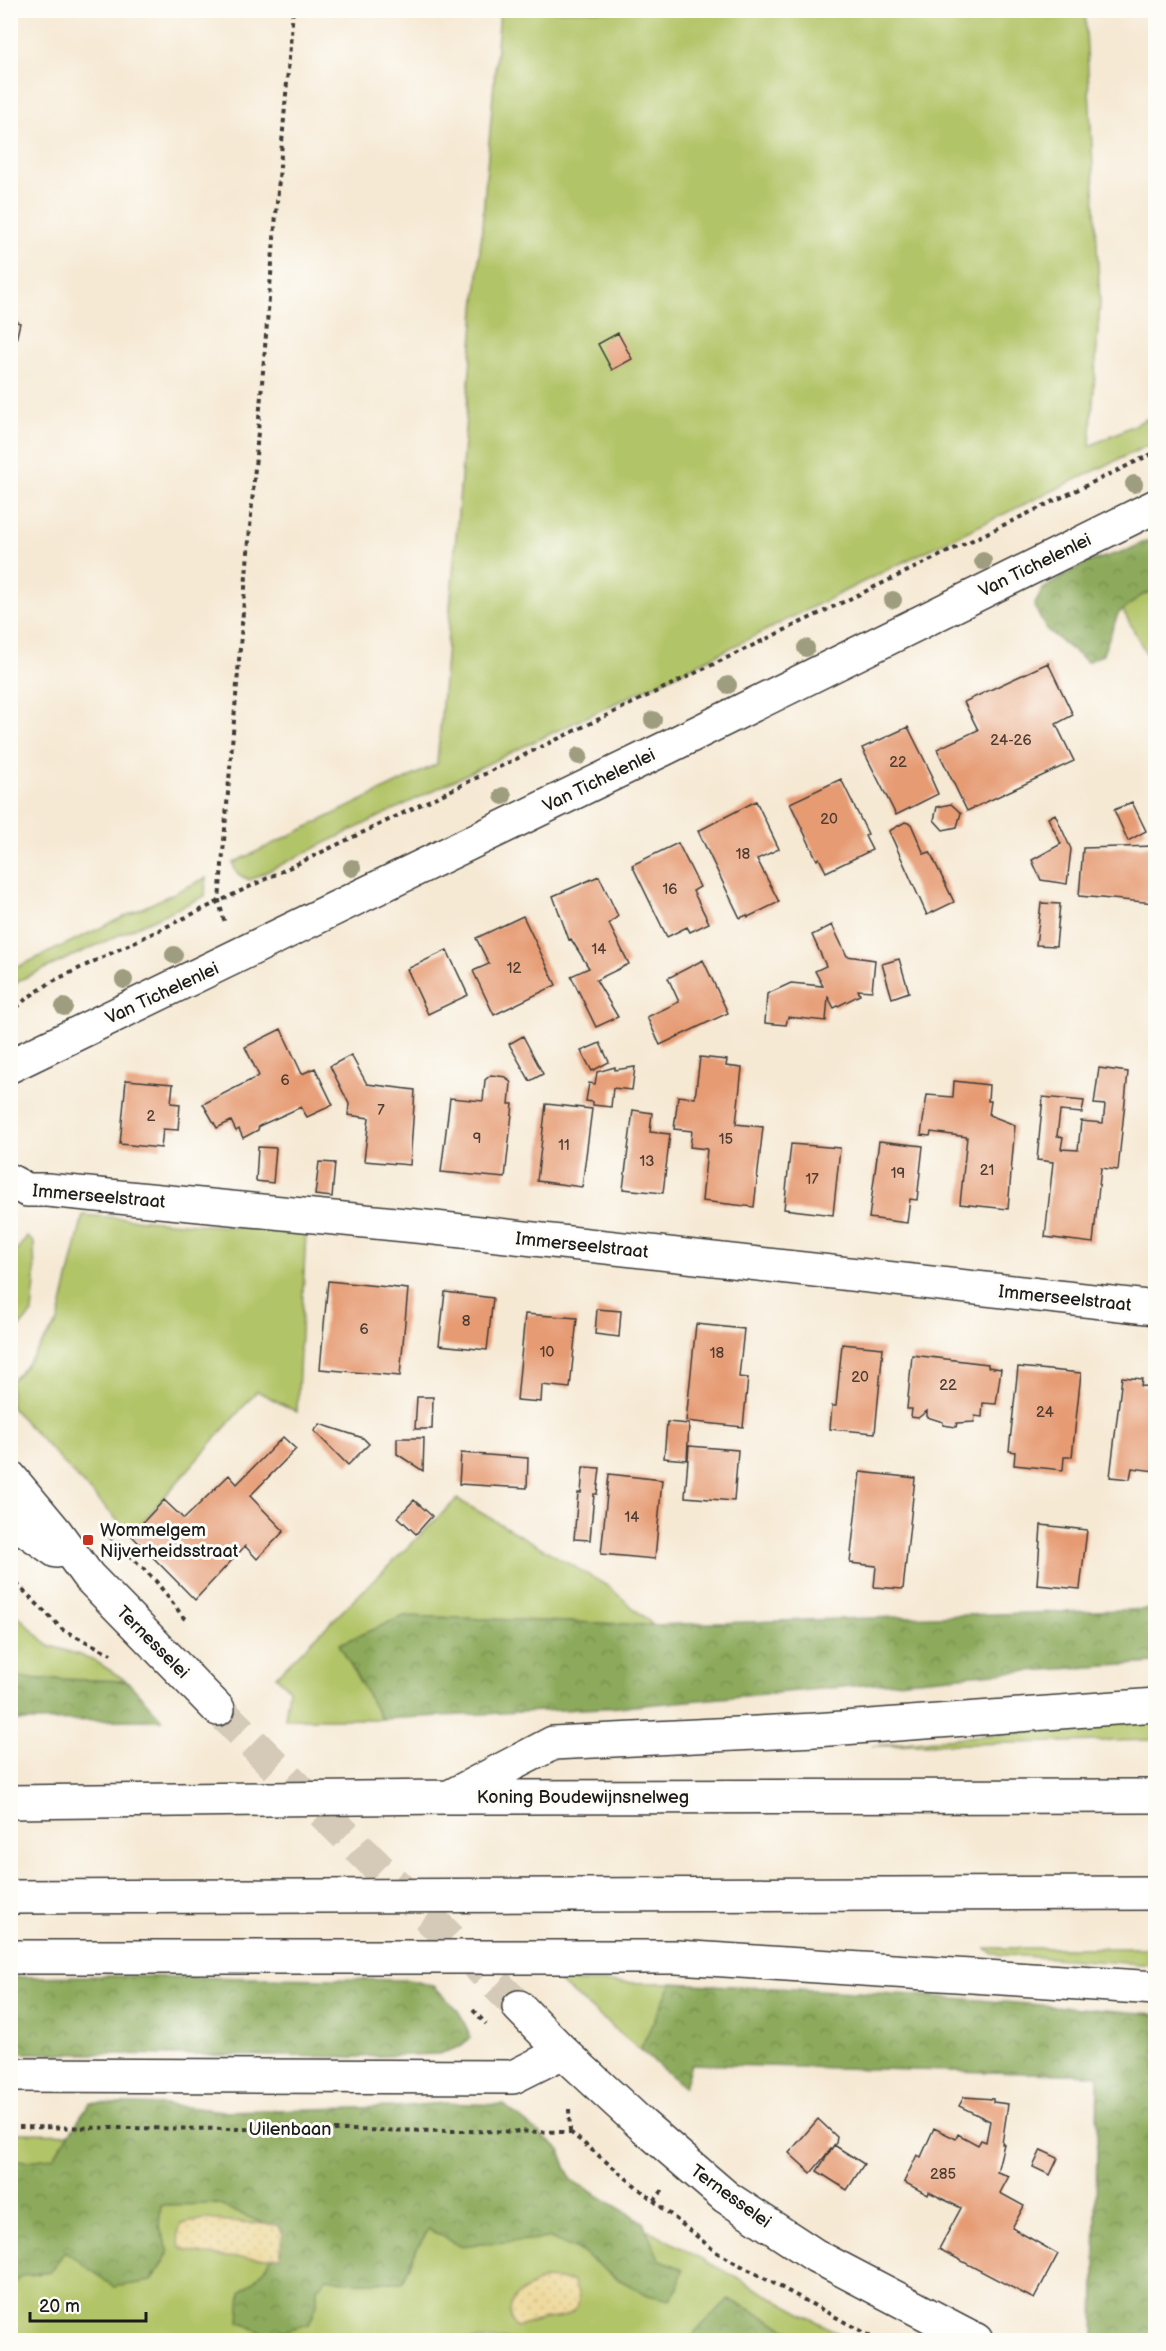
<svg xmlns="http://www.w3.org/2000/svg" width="1166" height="2351" viewBox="0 0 1166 2351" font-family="'Balsamiq Sans',sans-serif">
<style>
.grass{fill:#b2c467;stroke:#677042;stroke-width:1.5}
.forest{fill:url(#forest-crowns);stroke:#54633c;stroke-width:1.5}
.sand{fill:url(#sand-dots);stroke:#857b5d;stroke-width:1.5}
.building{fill:#e69b73}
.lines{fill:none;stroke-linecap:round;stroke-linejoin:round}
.tertiary-tunnel{stroke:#d5cab8;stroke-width:33;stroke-dasharray:33 16;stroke-linecap:butt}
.minor-casing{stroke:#3d3b38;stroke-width:36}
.tertiary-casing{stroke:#3d3b38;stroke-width:36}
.motorway-casing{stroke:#3d3b38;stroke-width:36}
.path{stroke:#3d3b38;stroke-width:4;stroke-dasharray:4.5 4.5;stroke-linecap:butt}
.minor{stroke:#fff;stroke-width:33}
.tertiary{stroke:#fff;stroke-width:33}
.motorway{stroke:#fff;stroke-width:33}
.tree{fill:#9f9d7f}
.poi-dot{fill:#c8321e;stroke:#fdfcf7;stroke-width:2}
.labels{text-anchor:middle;stroke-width:6;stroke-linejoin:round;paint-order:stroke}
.number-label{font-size:15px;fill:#4e3c32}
.street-label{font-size:18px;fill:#1c1c1c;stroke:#fdfcf7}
.poi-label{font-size:18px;fill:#1c1c1c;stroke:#fdfcf7;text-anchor:start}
</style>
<defs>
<pattern id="forest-crowns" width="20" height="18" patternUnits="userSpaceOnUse" patternTransform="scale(1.5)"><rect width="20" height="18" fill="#8daa5c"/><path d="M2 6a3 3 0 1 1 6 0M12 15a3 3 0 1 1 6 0" fill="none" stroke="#728a4b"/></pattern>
<pattern id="sand-dots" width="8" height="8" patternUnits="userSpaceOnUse" patternTransform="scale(1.5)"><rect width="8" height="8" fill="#eeda9e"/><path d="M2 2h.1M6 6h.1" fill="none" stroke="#ccba88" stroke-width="1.8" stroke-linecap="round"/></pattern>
</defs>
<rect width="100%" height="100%" fill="#fdfcf7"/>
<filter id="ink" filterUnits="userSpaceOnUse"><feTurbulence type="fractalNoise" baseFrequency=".0167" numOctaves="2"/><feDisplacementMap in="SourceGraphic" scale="12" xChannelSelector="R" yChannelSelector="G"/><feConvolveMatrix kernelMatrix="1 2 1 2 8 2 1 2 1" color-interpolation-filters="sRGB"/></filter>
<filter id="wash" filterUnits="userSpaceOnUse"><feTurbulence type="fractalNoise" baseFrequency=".008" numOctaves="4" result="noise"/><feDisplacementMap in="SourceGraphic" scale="24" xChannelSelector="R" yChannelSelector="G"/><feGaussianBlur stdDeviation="1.35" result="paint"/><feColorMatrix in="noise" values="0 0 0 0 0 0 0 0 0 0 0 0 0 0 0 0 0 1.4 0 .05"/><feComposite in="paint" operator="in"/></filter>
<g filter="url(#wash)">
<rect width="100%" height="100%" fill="#f6e9d4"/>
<!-- grass -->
<path class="grass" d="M500,11h585l15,292 -10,143 65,-31v27l-260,124 -209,104 -170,80 -266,130c-10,-4 -15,-6 -17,-17l204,-99z
M1155,574v96l-42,-78z
M206,878l-1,18 -185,84 -9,9v-19z
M83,1215l223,18 -9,179 -40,-21 -126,144 -120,-128v-26l13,-13 34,-46z
M27,1236l7,7 1,40 -3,30 -21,24v-78z
M457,1499l151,87 45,39 -249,-9 -65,28 42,75h-96l4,-30 -13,-13z
M10,1608l38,37 44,14 35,22 -116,-3z
M1155,1719v21l-283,6z
M986,1948h169v17l-163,-11z
M559,1982l113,1 -32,67z
M11,2133l468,5 372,202h-840z"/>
<!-- forest -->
<path class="forest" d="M1155,537v53l-14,6 -23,18 -15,40 -16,8 -41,-33 -12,-23 9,-17 42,-26 43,-13z
M1155,1609v54l-160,10 -372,34 -242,12 -42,-75 65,-28 249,9z
M11,1678l116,3 36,39 -152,1z
M107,1976l302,4 25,6 25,26 12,25 -9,9 -23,8 -86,3 -342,-4v-76z
M672,1983l243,12 240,19v326l-61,-1 4,-264 -407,-11 -7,23 -44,-37z
M90,2103l77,2 57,6 171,-4 49,-4 60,2 56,45 11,30 72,42 16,37 24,10 -5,19 -8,12 -22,-5 -34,-18 -32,-25 -32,-14 -90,8 -31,-17 -12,19 -14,34h-55l-21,-4 -10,10v17l-8,19 -41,11 -29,-13 2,-30c23,-19 38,-33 31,-65l-55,-23 -56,1 -2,21 10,26 -17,29 -38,6 -49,-36 -15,21 -28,4 -11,11v-128l15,2 27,-3z
M729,2299l80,41h-115l1,-8z"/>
<!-- sand -->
<path class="sand" d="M205,2219l72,6 6,8 -3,24c-27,2 -76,2 -100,-10l-2,-13 3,-10z
M544,2279l28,2c9,14 11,28 -7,35 -7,3 -17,2 -24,4 -8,2 -16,5 -24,7 -11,-7 -8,-26 2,-33 7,-6 17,-10 25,-15z"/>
<g id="blocks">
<!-- building -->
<path class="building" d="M10,320l10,3 -9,38h-1z
M618,333l14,26 -20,11 -14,-26z
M1048,663l25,52 -17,9 18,37 -107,50 -30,-62 41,-19 -14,-28z
M908,727l25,50 -2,1 7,16 -42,21 -34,-67z
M841,779l27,55 -3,2 7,14 -46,22 -7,-14 -2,2 -27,-57z
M756,801l23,48 -22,10 22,43 -31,15 -1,-2 -7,3 -42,-87z
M1132,802l14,29 -18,10 -14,-31z
M951,804l10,9 -4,14 -14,3 -9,-10 3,-13z
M1055,814l16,35 -4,35 -26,-4 -9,-20 29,-16 -13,-26z
M905,822l6,2 13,30 6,-2 24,50 -27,13 -38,-84z
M678,843l22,44 -7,4 16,32 -19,9 -3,-5 -20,10 -35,-72z
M1155,846v57l-76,-7 4,-48z
M599,876l19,40 -9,8 20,40 -33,16 22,37 -22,10 -25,-51 18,-8 -18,-29 -2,1 -16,-44z
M1041,903l19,1 -4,42 -20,-1z
M523,916l33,69 -62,30 -21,-44 16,-7 -13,-26z
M832,925l15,31 28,4 -3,31 -14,-1 2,5 -26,13 -6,-11 -2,24 -38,-4 -2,8 -21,-2 2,-29 24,-11 32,3 -8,-15 11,-5 -14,-31z
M447,950l21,45 -40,19 -21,-45z
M899,959l10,33 -17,6 -10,-34z
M703,960l25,53 -68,32 -13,-28 32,-15 -11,-24z
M281,1029l21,45 13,-6 18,37 -26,12 -6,-10 -42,19 -1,4 -15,8 -4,-9 -3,2 -5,-10 -14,7 -14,-24 56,-28 -14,-29z
M523,1036l20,38 -13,7 -21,-37z
M600,1043l9,19 -17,9 -11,-20z
M351,1055l16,29 48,6 -5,75 -46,-4 5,-43 -21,-3 1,-11 -19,-38z
M700,1057l27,3 -1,6 16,2 -6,56 27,3 -9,80 -52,-6 5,-52 -17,-2 2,-16 -18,-2 4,-33 17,2z
M615,1067v3l20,-3 -3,23 -19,-2 -2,19 -18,-2v-3l-7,-1 3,-18 6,1 2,-12z
M1099,1068l29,4 -10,98 -17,-2 -8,75 -48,-6 8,-75 -16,-2 6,-63 41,4 -2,12 -22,-2 -3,25 6,1 -2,12 17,1 3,-29 22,2 2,-18 -11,-1z
M491,1075l15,2 5,6 -2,21h4l-8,74 -64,-6 9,-74 33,3 2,-21z
M126,1080l47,4 -2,19 9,1 -2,26 -15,-1 -2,19 -41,-4z
M954,1081l35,4 -1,16h3l-2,14 26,10 -7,84 -48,-5 7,-67 -36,-5 -1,4 -9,-1 6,-40 26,2z
M546,1104l46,5 -10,78 -45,-6z
M633,1110l19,3 -2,19 20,2 -7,59 -40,-4z
M879,1141l44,5 -6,54 -7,-1 -3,24 -38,-5z
M791,1144l49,4 -7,67 -49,-6z
M258,1147l18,1 -3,35 -17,-2z
M319,1162l16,1 -3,34 -17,-2z
M328,1281l80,8 -8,87 -80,-7z
M445,1292l48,6 -6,52 -48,-5z
M597,1309l24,2 -2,26 -24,-3z
M525,1314l52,4 -7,70 -28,-3 -1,17 -24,-2z
M696,1324l48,5 -5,48 9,1 -5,49 -57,-6z
M842,1344l41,4 -8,85 -45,-4 2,-23h4z
M912,1355l76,9v3l13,2 -5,35 -13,-1 -1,14 -7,-1 -1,6 -17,1 -1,4 -13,-2v-3l-16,-5v-6l-9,7 -7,-1 1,-8h-5z
M1018,1367l63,6 -9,84h-8l-1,13 -49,-5 1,-13 -6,-1z
M1122,1377l20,2 -1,7 14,1v84l-23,-3 -2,11 -20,-2z
M417,1397h16l-1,32h-17z
M667,1422l22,2 -2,36 -23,-2z
M320,1424l43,14 6,6 -21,21 -34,-34z
M283,1437l13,12 -46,47 34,35 -27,28 -12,-13 -50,54 -64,-65 33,-35 20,19 45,-44 8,9z
M397,1438h27l-1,33 -26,-17z
M689,1446l49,4 -4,51 -49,-4z
M461,1453l67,5 -1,30 -68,-4z
M583,1467l17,1 -3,26h-3l-4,46 -16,-1 4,-46h3z
M860,1472l55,6 -12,111 -29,-2 2,-21 -26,-3z
M609,1474l53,6 -7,79 -54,-5z
M414,1500l18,16 -16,18 -18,-17z
M1041,1525l46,5 -7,59 -43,-4z
M964,2097l29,2v3l15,2 -6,40h2l-7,28 12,4 -9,17 24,13 -12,22 46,26 -24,45 -95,-50 22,-41 -32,-16 -1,3 -24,-13 13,-27 4,2 13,-29 22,11 2,-5 20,11 3,-5 5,2 4,-21 -31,-15z
M818,2119l19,18 -1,6 -25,30 -22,-20z
M834,2145l30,19 -17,26 -30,-19z
M1041,2150l17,8 -8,17 -17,-8z"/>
</g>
</g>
<g filter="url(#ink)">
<use href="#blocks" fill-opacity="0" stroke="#3d3b38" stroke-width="1.5"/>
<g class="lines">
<!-- tertiary-tunnel -->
<path class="tertiary-tunnel" d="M218,1709l301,298"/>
<!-- minor casing -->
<g class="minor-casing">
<path id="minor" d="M10,1181l17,9h20l379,37 730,81
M10,2075l503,2 50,-25"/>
</g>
<!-- tertiary casing -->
<g class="tertiary-casing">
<path id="tertiary" d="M10,1066l656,-318 490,-242
M10,1477l45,54 33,45 130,133
M10,1519l46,32
M519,2007l44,45 77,71 86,74 90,59 160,84"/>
</g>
<!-- motorway casing -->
<g class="motorway-casing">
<path id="motorway" d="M453,1795l100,-52 262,-13 341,-25
M10,1802l438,-5 708,-1
M10,1897l1146,-4
M10,1957h667l479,31"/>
</g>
<!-- path -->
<path class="path" d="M224,921l-5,-20 74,-891
M10,1014l17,-16 26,-17 1103,-529
M103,1530l52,50 32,42
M10,1577l53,53 48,24
M473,2010l13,14
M569,2109l1,23
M10,2127l560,5
M570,2132l146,120 162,88
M654,2201l9,-11"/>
<!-- minor -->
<use href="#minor" class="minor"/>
<!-- tertiary -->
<use href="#tertiary" class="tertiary"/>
<!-- motorway -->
<use href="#motorway" class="motorway"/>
</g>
<!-- trees -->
<g class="tree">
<circle cx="1134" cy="484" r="9"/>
<circle cx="983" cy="561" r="9"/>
<circle cx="893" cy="600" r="9"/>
<circle cx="806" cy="648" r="9"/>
<circle cx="728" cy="685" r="9"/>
<circle cx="653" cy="720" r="9"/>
<circle cx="579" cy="756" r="9"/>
<circle cx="503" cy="796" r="9"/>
<circle cx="352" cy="868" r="9"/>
<circle cx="174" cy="955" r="9"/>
<circle cx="124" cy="980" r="9"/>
<circle cx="64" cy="1007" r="9"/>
</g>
</g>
<!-- markers -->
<rect class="poi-dot" x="82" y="1534" width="12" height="12" rx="3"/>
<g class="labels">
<!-- number labels -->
<g class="number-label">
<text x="1011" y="745">24-26</text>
<text x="898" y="767">22</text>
<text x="829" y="824">20</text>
<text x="743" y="859">18</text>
<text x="670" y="894">16</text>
<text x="599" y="954">14</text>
<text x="514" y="973">12</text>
<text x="285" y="1085">6</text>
<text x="381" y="1115">7</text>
<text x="151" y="1121">2</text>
<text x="477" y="1143">9</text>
<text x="726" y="1144">15</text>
<text x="564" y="1150">11</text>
<text x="647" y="1166">13</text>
<text x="987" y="1175">21</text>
<text x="898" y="1178">19</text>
<text x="812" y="1184">17</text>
<text x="466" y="1326">8</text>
<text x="364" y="1334">6</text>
<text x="547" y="1357">10</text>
<text x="717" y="1358">18</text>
<text x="860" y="1382">20</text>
<text x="948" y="1390">22</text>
<text x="1045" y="1417">24</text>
<text x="632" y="1522">14</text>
<text x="943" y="2179">285</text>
</g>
<!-- street labels -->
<g class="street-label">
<text transform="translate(1035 565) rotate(-26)" y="6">Van Tichelenlei</text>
<text transform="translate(599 780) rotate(-26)" y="6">Van Tichelenlei</text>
<text transform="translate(162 993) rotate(-25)" y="6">Van Tichelenlei</text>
<text transform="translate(99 1196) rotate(5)" y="6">Immerseelstraat</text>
<text transform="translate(582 1245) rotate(6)" y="6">Immerseelstraat</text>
<text transform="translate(1065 1298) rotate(6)" y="6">Immerseelstraat</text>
<text transform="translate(153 1642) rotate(45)" y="6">Ternesselei</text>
<text x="583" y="1803">Koning Boudewijnsnelweg</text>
<text x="290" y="2135">Uilenbaan</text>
<text transform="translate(731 2196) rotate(36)" y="6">Ternesselei</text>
</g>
<!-- poi labels -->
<g class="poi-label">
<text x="100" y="1536">Wommelgem<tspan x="100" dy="21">Nijverheidsstraat</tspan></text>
</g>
</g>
<!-- margin -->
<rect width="1166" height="2351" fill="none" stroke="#fdfcf7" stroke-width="36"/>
<!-- scale -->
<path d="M30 2312v9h116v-9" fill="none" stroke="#1c1c1c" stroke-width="3"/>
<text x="39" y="2312" font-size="18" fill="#1c1c1c" stroke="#fdfcf7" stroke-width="4.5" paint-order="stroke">20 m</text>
</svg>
